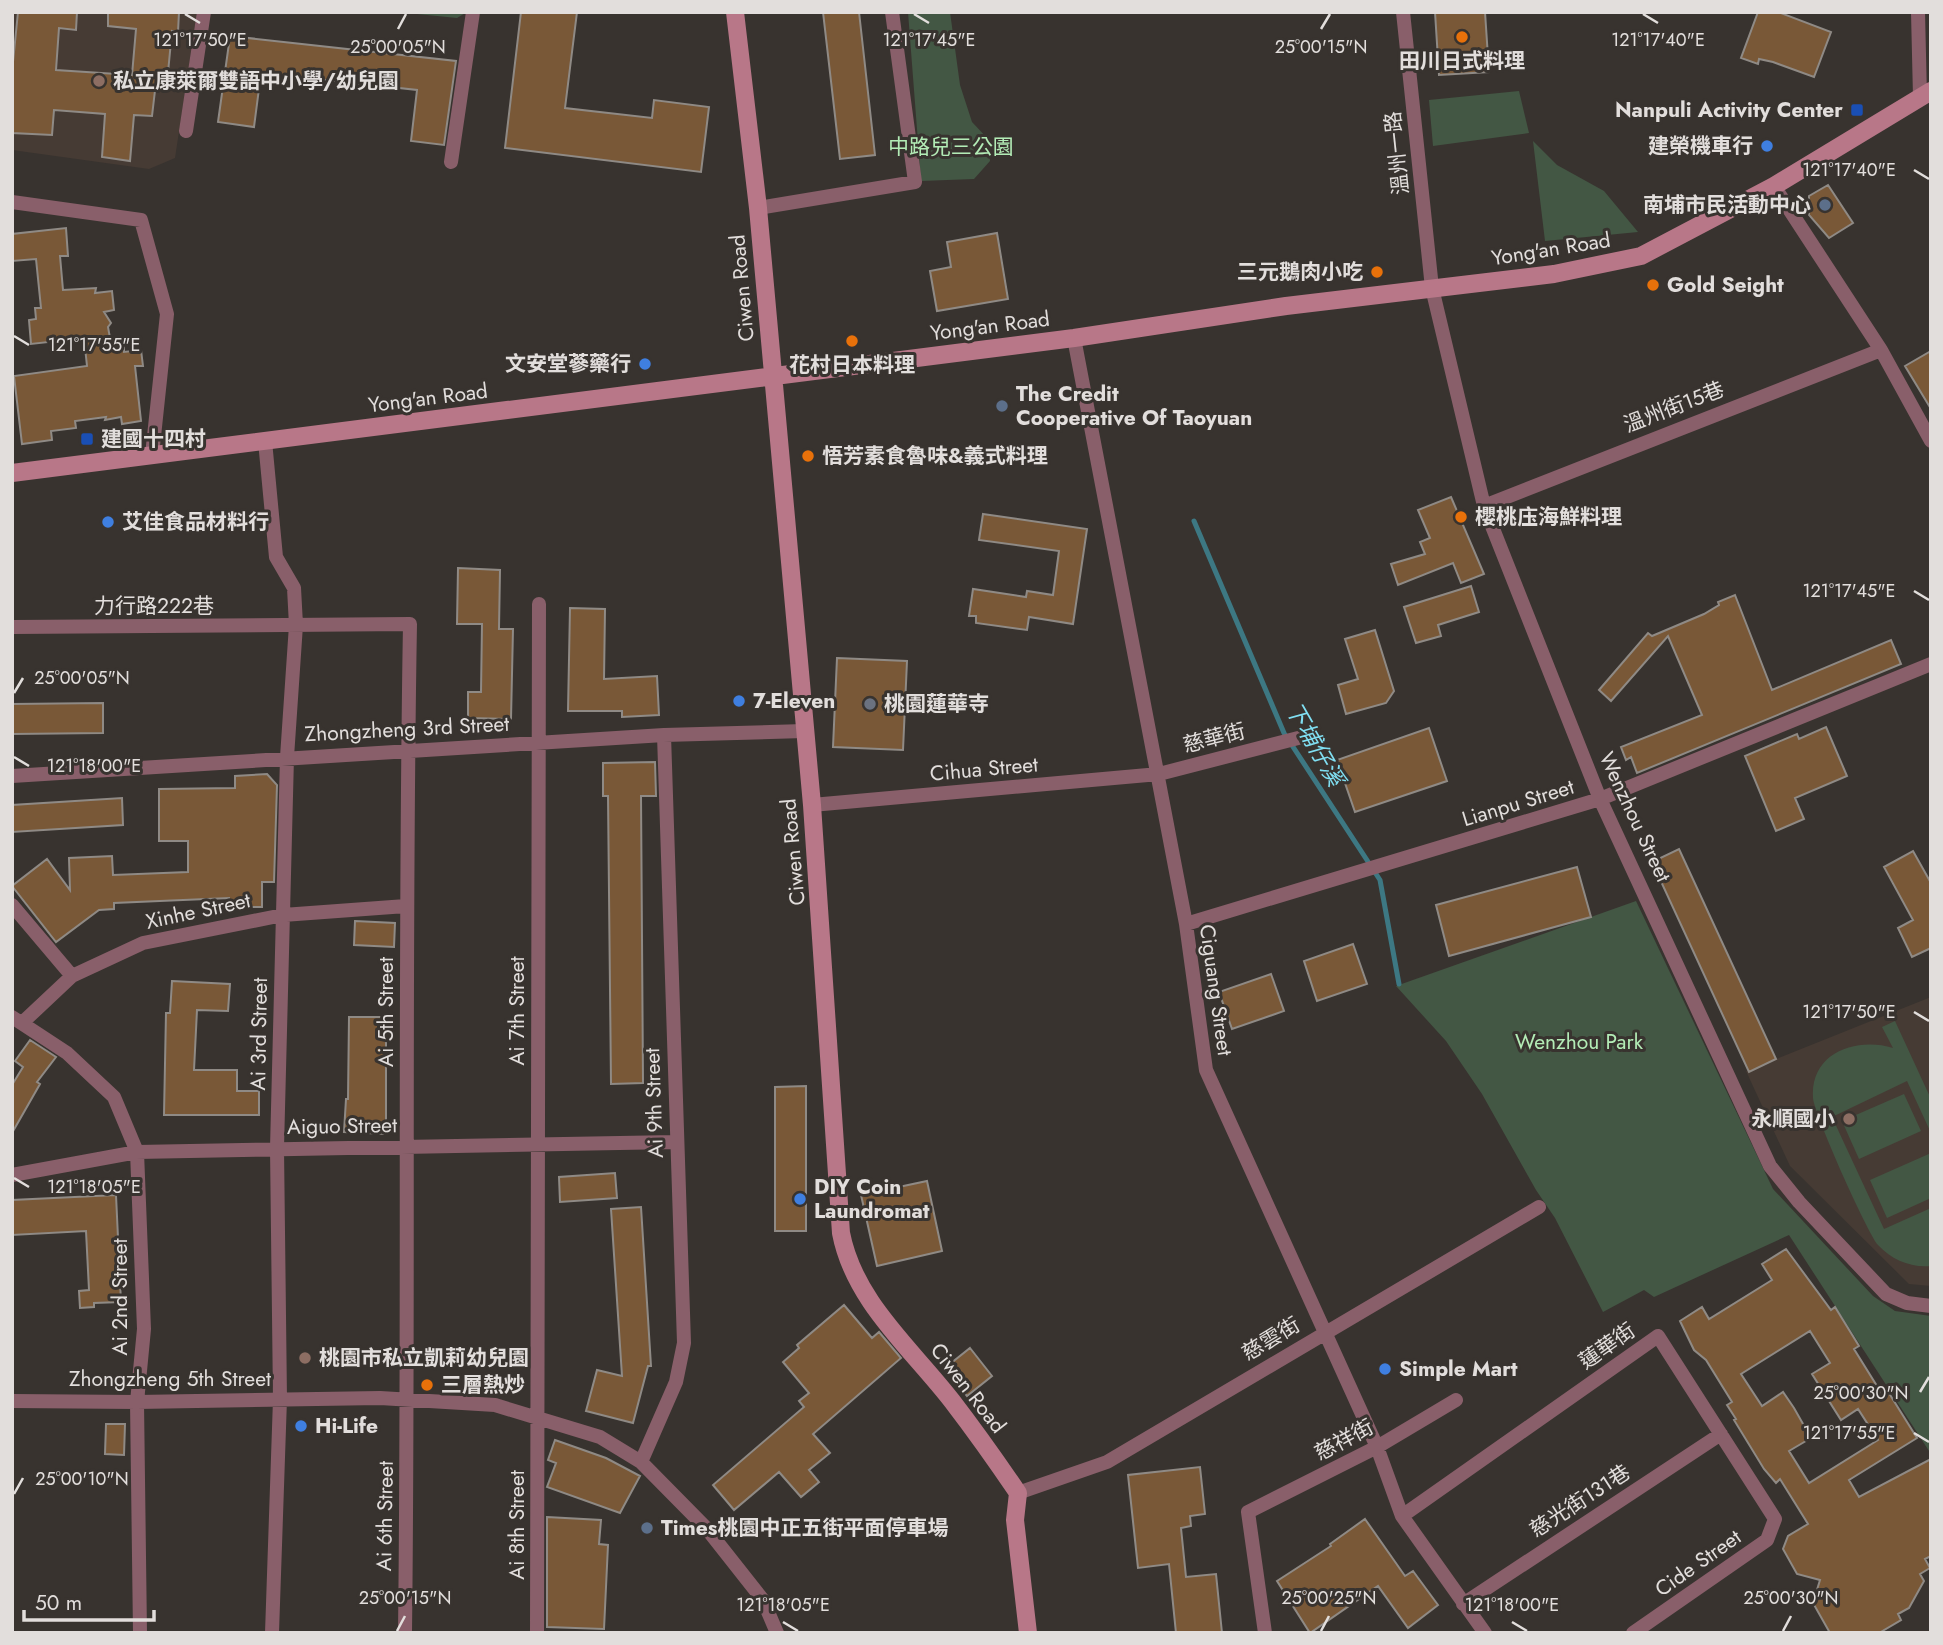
<svg xmlns="http://www.w3.org/2000/svg" width="1943" height="1645" viewBox="0 0 1943 1645" font-family="Jost,'Noto Sans TC',sans-serif">
<style>
.built{fill:#463b34}
.green{fill:#435744}
.lines{fill:none;stroke-linecap:round;stroke-linejoin:round}
.stream{stroke:#3d7883;stroke-width:5}
.building{fill:#795837;stroke:#8f8a85;stroke-width:2;fill-rule:evenodd}
.street{stroke:#895f6a;stroke-width:14}
.secondary{stroke:#b87788;stroke-width:18}
.ticks{fill:none;stroke:#e2dedc;stroke-width:2.5}
.food-dot{fill:#e8710a;stroke:#38332f;stroke-width:2.5}
.education-dot{fill:#8d6e63;stroke:#38332f;stroke-width:2.5}
.transit-dot{fill:#1a4fb4;stroke:#38332f;stroke-width:2.5}
.shop-dot{fill:#3f7fe0;stroke:#38332f;stroke-width:2.5}
.service-dot{fill:#5c6f8a;stroke:#38332f;stroke-width:2.5}
.worship-dot{fill:#6b7280;stroke:#38332f;stroke-width:2.5}
.labels{text-anchor:middle;stroke-width:6;stroke-linejoin:round;paint-order:stroke}
.poi-label{font-size:21px;font-weight:bold;fill:#e2dedc;stroke:#38332f;text-anchor:start}
.park-label{font-size:21px;fill:#b3ecb6;stroke:#38332f}
.street-label{font-size:21px;fill:#e2dedc;stroke:#38332f}
.water-label{font-size:23px;font-style:italic;fill:#80dff2;stroke:#38332f}
.ticks-label{font-size:18px;text-anchor:middle;fill:#e2dedc;stroke:#38332f;stroke-width:6;stroke-linejoin:round;paint-order:stroke}
</style>
<rect width="100%" height="100%" fill="#38332f"/>
<!-- built -->
<path class="built" d="M12,12h185l-22,146 -26,11 -137,-19z
M1931,997v289l-22,-2 -119,-118 -44,-95z"/>
<!-- green -->
<path class="green" d="M397,12h70l-10,6z
M908,12h42l10,73 12,37 16,17 2,22 -16,18 -53,2z
M1519,91l10,42 -96,13 -4,-46z
M1533,141l24,24 47,26 34,41 -93,9z
M1636,901l137,288 100,107 22,15 36,5v138l-142,-219 -135,62 -10,-7 -41,22 -48,-94 -19,-28 -54,-96 -36,-53 -50,-55z
M1895,1021l36,78v34l-24,-52 -75,36 52,112 47,-21v58c-20,2 -39,-6 -53,-21 -11,-13 -64,-131 -65,-147 -3,-46 44,-61 80,-50l-11,-21z
M1904,1094l17,37 -62,28 -17,-38z
M1931,1153v45l-44,20 -17,-38z"/>
<g class="lines">
<!-- stream -->
<path class="stream" d="M1194,521l90,212 96,147 19,104"/>
</g>
<!-- building -->
<path class="building" d="M18,12h59l-1,18 -17,-2 -3,42 76,5 4,-46 -28,-3v-14h71l-1,20 -6,-1 -5,52 -11,-1 -4,34 -18,-1 -4,46 -28,-4 3,-43 -51,-4 -2,25 -40,-2v-61z
M521,12h56l-12,96 87,10 2,-18 55,7 -8,65 -196,-24z
M823,12h36l16,143 -35,4z
M1435,12h50l4,60 -50,3z
M1758,12h20l53,20 -17,45 -41,-15 -14,-3 -1,5 -17,-6z
M230,36l226,25 -12,84 -33,-4 6,-51 -156,-17 -7,54 -36,-5z
M1828,185l25,38 -24,15 -20,-23v-19z
M66,228l2,28h-8l3,34 33,-2 -1,5 17,-2 2,19 -10,2 7,11 -3,4 4,22 12,-2v5l17,-2 2,16h-8l6,55 -19,3 -1,-7 -16,3 1,-3 -31,4 1,7 -25,3 1,9 -30,4 -8,-68 73,-10 -3,-28 -53,6 -2,-24 7,-1 -1,-11h6l-5,-49 -24,2v-27z
M997,233l11,66 -71,12 -7,-40 21,-4 -4,-25z
M1931,351v58l-26,-43z
M1451,497l33,77 -23,9 -8,-20 -55,22 -7,-21 34,-10 -5,-12 10,-4 -12,-28z
M983,514l104,15 -14,95 -44,-7 -2,13 -51,-7v-7h-7l4,-27 53,8 1,-6 26,4 6,-44 -80,-11z
M458,568l42,2 -1,59h14l-2,90 -43,-1v-26h13l1,-68h-25z
M1471,586l8,26 -41,13 3,11 -25,7 -12,-36z
M1735,595l37,95 119,-50 10,24 -264,109 -6,-16 -5,3 -5,-13 81,-32 -34,-79 -57,65 -12,-11 49,-57 4,3 52,-22 15,-9 -1,-3z
M570,608l35,1 -1,70 53,-3 2,39 -37,2v-6h-54z
M1375,630l19,61 -8,12 -40,11 -8,-29 20,-6 -13,-40z
M837,658l70,3 -4,89 -70,-3z
M103,703v30l-91,1v-30z
M1826,727l21,49 -52,22 9,21 -28,12 -31,-75 52,-22 2,5z
M1429,728l18,53 -92,31 -18,-52z
M655,762l1,34h-15l2,287 -32,1 -3,-288h-5v-33z
M267,774l10,11 -3,97h-12v25h-33v-9l-115,5v6l-15,1 -43,32 -44,-56 35,-27 23,31 -1,-32 43,-2 1,19 75,-3v-31h-29v-52l76,-1v-12z
M122,798l1,27 -111,7v-27z
M1679,849l97,210 -27,13 -97,-210z
M1913,851l18,32v65l-19,9 -14,-29 15,-8 -29,-53z
M1577,867l14,50 -142,39 -13,-51z
M355,921l40,2 -1,24 -40,-2z
M1353,944l14,40 -50,17 -13,-40z
M1271,974l13,37 -52,18 -13,-37z
M172,981l58,3 -2,27 -31,-1 -3,60h43v21h22v24h-95l2,-102h4z
M349,1017h37v117l-42,-2 2,-33h2z
M30,1040l26,17 -19,25 3,2 -28,49v-48l11,-18 -8,-6z
M806,1086v145h-31v-144z
M615,1173l2,25 -57,4 -1,-25z
M927,1181l15,70 -65,15 -16,-71z
M116,1195l5,107 -27,1v4l-14,1 -1,-17 10,-1 -3,-59 -74,4v-35z
M641,1207l10,159h-3l-15,57 -47,-12 11,-41 25,6 -11,-167z
M1786,1249l45,61 4,-3 24,39 -5,3 28,45 5,-4 30,48 -68,42 10,17 72,-38v97l-6,3 5,9 -10,6 4,7 -15,27 -11,6 3,6 -22,13h-49l-17,-30 7,-23 -23,-6 -14,-25 5,-13 20,-12 -28,-45 -4,4 -12,-14 -30,-49 2,-1 -9,-14 5,-3 -26,-42 -12,-10 -14,-29 22,-14 7,12 63,-39 -10,-16zM1810,1331l20,32 -18,11 29,46 17,-11 20,31 -69,43 -20,-32 22,-13 -17,-30 -11,-16 -21,14 -21,-32z
M844,1305l28,33 7,-6 22,26 -88,76 17,19 -21,17 10,12 -18,15 -22,-25 -45,38 -21,-25 91,-78 -5,-6 10,-8 -26,-31 16,-14 -2,-3z
M970,1348l22,28 -25,20 -22,-28z
M106,1424h19l-1,31 -19,-1z
M555,1440l51,18 34,18 -20,37 -73,-26 9,-24 -8,-3z
M1200,1467l5,47 -15,2 1,10 -10,2 5,49 30,-3 6,59h-46l-7,-69 -31,4 -10,-93z
M547,1517l54,3 -2,24 9,1 -4,84 -57,-2z
M1365,1519l40,57 8,-5 25,34 -30,23 -30,-42 -68,47 -33,-52 54,-35 -1,-2z"/>
<g class="lines">
<!-- street -->
<path class="street" d="M1403,12l29,276 52,218 116,293 170,367 29,36 87,92 21,9 24,3
M1918,12l2,85
M186,131l18,-119
M451,162l22,-150
M1774,186l107,164 50,91
M12,202l129,18 26,94 -15,141
M758,208l157,-26 -23,-170
M1074,338l112,586 20,146 171,377 25,69 83,117
M265,441l11,116 18,31 2,37 -9,132 -10,391 3,251 -8,234
M1484,506l397,-156
M12,627l398,-3c-6,337 -1,673 -5,1009
M12,776l652,-41 140,-4
M812,805l347,-31 147,-38
M12,905l60,71
M1186,924l414,-125 331,-135
M12,1017l55,36 47,44 23,55 7,177 -7,73 3,231
M23,1022l49,-46 71,-33 140,-28 123,-9
M12,1175l125,-23 538,-10
M12,1401l125,1 243,-4 115,7 105,32 41,25 66,67 56,71 14,33
M641,1462l35,-80 8,-39 -20,-608
M1018,1493l89,-31 432,-255
M1402,1516l256,-180 117,183 -8,21 -134,93
M1463,1604l258,-170
M537,1633l2,-1029
M1265,1633l-17,-121 129,-65 79,-47"/>
<!-- secondary -->
<path class="secondary" d="M735,12l23,196 54,597 29,428c13,68 70,115 111,168 23,30 45,61 66,92l-3,27 13,113
M12,473l1062,-135 212,-32 268,-32 87,-18 133,-70 157,-95"/>
</g>
<!-- ticks -->
<path class="ticks" d="M185,14l15,9M914,14l15,9M1643,14l15,9M398,29l8,-15M1321,29l9,-15M1914,170l15,9M14,336l15,9M1914,591l15,9M14,693l9,-15M14,757l15,9M1914,1012l15,9M14,1178l15,9M1920,1392l9,-15M1914,1433l15,9M14,1494l9,-16M783,1622l15,9M1512,1622l15,9M397,1631l8,-15M1321,1631l8,-15M1783,1631l8,-15"/>
<!-- markers -->
<g class="food-dot">
<circle cx="1462" cy="37" r="7"/>
<circle cx="1377" cy="272" r="7"/>
<circle cx="1653" cy="285" r="7"/>
<circle cx="852" cy="341" r="7"/>
<circle cx="808" cy="456" r="7"/>
<circle cx="1461" cy="517" r="7"/>
<circle cx="427" cy="1385" r="7"/>
</g>
<g class="education-dot">
<circle cx="99" cy="81" r="7"/>
<circle cx="1849" cy="1119" r="7"/>
<circle cx="305" cy="1358" r="7"/>
</g>
<g class="transit-dot">
<rect x="1850" y="103" width="14" height="14" rx="3.5"/>
<rect x="80" y="432" width="14" height="14" rx="3.5"/>
</g>
<g class="shop-dot">
<circle cx="1767" cy="146" r="7"/>
<circle cx="645" cy="364" r="7"/>
<circle cx="108" cy="522" r="7"/>
<circle cx="739" cy="701" r="7"/>
<circle cx="800" cy="1199" r="7"/>
<circle cx="1385" cy="1369" r="7"/>
<circle cx="301" cy="1426" r="7"/>
</g>
<g class="service-dot">
<circle cx="1825" cy="205" r="7"/>
<circle cx="1002" cy="406" r="7"/>
<circle cx="647" cy="1528" r="7"/>
</g>
<circle class="worship-dot" cx="870" cy="704" r="7"/>
<g class="labels">
<!-- poi labels -->
<g class="poi-label">
<text x="1462" y="68" text-anchor="middle">田川日式料理</text>
<text x="113" y="88">私立康萊爾雙語中小學/幼兒園</text>
<text x="1843" y="117" text-anchor="end">Nanpuli Activity Center</text>
<text x="1753" y="153" text-anchor="end">建榮機車行</text>
<text x="1811" y="212" text-anchor="end">南埔市民活動中心</text>
<text x="1363" y="279" text-anchor="end">三元鵝肉小吃</text>
<text x="1667" y="292">Gold Seight</text>
<text x="631" y="371" text-anchor="end">文安堂蔘藥行</text>
<text x="852" y="372" text-anchor="middle">花村日本料理</text>
<text x="1016" y="401">The Credit<tspan x="1016" dy="24">Cooperative Of Taoyuan</tspan></text>
<text x="101" y="446">建國十四村</text>
<text x="822" y="463">悟芳素食魯味&amp;義式料理</text>
<text x="1475" y="524">櫻桃庒海鮮料理</text>
<text x="122" y="529">艾佳食品材料行</text>
<text x="753" y="708">7-Eleven</text>
<text x="884" y="711">桃園蓮華寺</text>
<text x="1835" y="1126" text-anchor="end">永順國小</text>
<text x="814" y="1194">DIY Coin<tspan x="814" dy="24">Laundromat</tspan></text>
<text x="319" y="1365">桃園市私立凱莉幼兒園</text>
<text x="1399" y="1376">Simple Mart</text>
<text x="441" y="1392">三層熱炒</text>
<text x="315" y="1433">Hi-Life</text>
<text x="661" y="1535">Times桃園中正五街平面停車場</text>
</g>
<!-- park labels -->
<g class="park-label">
<text x="951" y="154">中路兒三公園</text>
<text x="1579" y="1049">Wenzhou Park</text>
</g>
<!-- street labels -->
<g class="street-label">
<text transform="translate(1397 153) rotate(-96)" y="7">溫州一路</text>
<text transform="translate(1551 249) rotate(-9)" y="7">Yong'an Road</text>
<text transform="translate(742 288) rotate(-95)" y="7">Ciwen Road</text>
<text transform="translate(990 326) rotate(-7)" y="7">Yong'an Road</text>
<text transform="translate(428 398) rotate(-7)" y="7">Yong'an Road</text>
<text transform="translate(1674 407) rotate(-21)" y="7">溫州街15巷</text>
<text x="154" y="613">力行路222巷</text>
<text transform="translate(407 729) rotate(-3)" y="7">Zhongzheng 3rd Street</text>
<text transform="translate(1214 738) rotate(-14)" y="7">慈華街</text>
<text transform="translate(984 769) rotate(-5)" y="7">Cihua Street</text>
<text transform="translate(1518 803) rotate(-17)" y="7">Lianpu Street</text>
<text transform="translate(1635 817) rotate(65)" y="7">Wenzhou Street</text>
<text transform="translate(793 852) rotate(-95)" y="7">Ciwen Road</text>
<text transform="translate(198 911) rotate(-12)" y="7">Xinhe Street</text>
<text transform="translate(1216 990) rotate(82)" y="7">Ciguang Street</text>
<text transform="translate(517 1011) rotate(-90)" y="7">Ai 7th Street</text>
<text transform="translate(386 1012) rotate(-90)" y="7">Ai 5th Street</text>
<text transform="translate(259 1034) rotate(-89)" y="7">Ai 3rd Street</text>
<text transform="translate(654 1103) rotate(-92)" y="7">Ai 9th Street</text>
<text transform="translate(342 1126) rotate(-1)" y="7">Aiguo Street</text>
<text transform="translate(120 1297) rotate(-90)" y="7">Ai 2nd Street</text>
<text transform="translate(1271 1339) rotate(-31)" y="7">慈雲街</text>
<text transform="translate(1607 1346) rotate(-35)" y="7">蓮華街</text>
<text x="170" y="1386">Zhongzheng 5th Street</text>
<text transform="translate(968 1388) rotate(52)" y="7">Ciwen Road</text>
<text transform="translate(1344 1440) rotate(-28)" y="7">慈祥街</text>
<text transform="translate(1580 1501) rotate(-33)" y="7">慈光街131巷</text>
<text transform="translate(385 1516) rotate(-89)" y="7">Ai 6th Street</text>
<text transform="translate(517 1525) rotate(-90)" y="7">Ai 8th Street</text>
<text transform="translate(1698 1563) rotate(-35)" y="7">Cide Street</text>
</g>
<!-- water labels -->
<g class="water-label">
<text transform="translate(1315 744) rotate(60)" y="8">下埔仔溪</text>
</g>
</g>
<g class="ticks-label">
<text x="200" y="46">121°17'50"E</text>
<text x="929" y="46">121°17'45"E</text>
<text x="1658" y="46">121°17'40"E</text>
<text x="398" y="53">25°00'05"N</text>
<text x="1321" y="53">25°00'15"N</text>
<text x="1849" y="176">121°17'40"E</text>
<text x="94" y="351">121°17'55"E</text>
<text x="1849" y="597">121°17'45"E</text>
<text x="82" y="684">25°00'05"N</text>
<text x="94" y="772">121°18'00"E</text>
<text x="1849" y="1018">121°17'50"E</text>
<text x="94" y="1193">121°18'05"E</text>
<text x="1861" y="1399">25°00'30"N</text>
<text x="1849" y="1439">121°17'55"E</text>
<text x="82" y="1485">25°00'10"N</text>
<text x="405" y="1604">25°00'15"N</text>
<text x="1329" y="1604">25°00'25"N</text>
<text x="1791" y="1604">25°00'30"N</text>
<text x="783" y="1611">121°18'05"E</text>
<text x="1512" y="1611">121°18'00"E</text>
</g>
<!-- border -->
<rect width="1943" height="1645" fill="none" stroke="#e2dedc" stroke-width="28"/>
<!-- scale -->
<path d="M24 1610v10h130v-10" fill="none" stroke="#e2dedc" stroke-width="3.5"/>
<text x="35" y="1610" font-size="21" fill="#e2dedc" stroke="#38332f" stroke-width="5" paint-order="stroke">50 m</text>
</svg>
